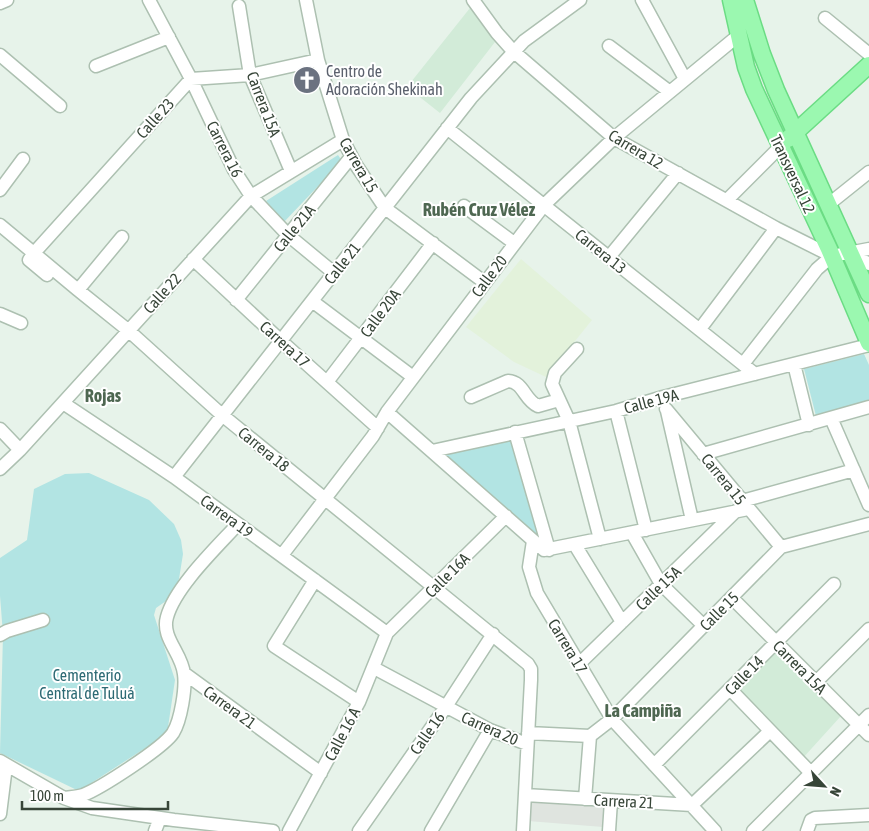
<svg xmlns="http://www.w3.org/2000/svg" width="869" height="831" viewBox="0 0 869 831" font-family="'Asap Condensed',sans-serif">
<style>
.education{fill:#d2ebd8}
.medical{fill:#e3f2db}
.green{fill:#b2e4e3}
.parking{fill:#dfe4df}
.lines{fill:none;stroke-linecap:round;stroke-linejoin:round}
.minor-casing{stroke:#adc0b1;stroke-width:15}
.major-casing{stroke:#6bdc84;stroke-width:19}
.minor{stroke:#fff;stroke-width:12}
.major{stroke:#9bf8b0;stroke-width:16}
.labels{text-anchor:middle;stroke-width:4;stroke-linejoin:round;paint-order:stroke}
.worship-label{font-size:16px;fill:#5b616d;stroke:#fff;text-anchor:start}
.street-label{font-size:16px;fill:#374538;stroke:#fff}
.park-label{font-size:16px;fill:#2d6a74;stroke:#fff}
.neighbourhood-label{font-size:18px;font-weight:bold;fill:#4e6751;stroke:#fff}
</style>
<rect width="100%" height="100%" fill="#e7f3ea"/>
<!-- education -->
<path class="education" d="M470,8l25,34 -55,71 -33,-26z
M776,651l65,65 -39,43 -67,-67z"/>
<!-- medical -->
<path class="medical" d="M521,259l71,61 -46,57 -32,-15 -48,-35z"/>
<!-- green -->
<path class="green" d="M338,155l4,6 -58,61 -18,-21z
M864,354l5,11v36l-53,15 -12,-47z
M511,440l31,102 -98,-89z
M89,473l60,27 25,24 7,16 2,14 -4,25 -5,12 -8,10 -10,7 -2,7 21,65 -8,54 -88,57 -79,-38 3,-119 -3,-38v-38l27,-18 7,-51 31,-15z"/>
<!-- parking -->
<path class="parking" d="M530,799l75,6 -2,22 -75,-6z"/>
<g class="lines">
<!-- minor casing -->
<g class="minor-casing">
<path id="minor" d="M149,0l42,79 43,91 17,26 37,39 46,38
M306,0l12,60 25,80 13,25 29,43 99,74
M473,0l24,33 16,18 101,87 162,90 56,28
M642,0l43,79
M0,3l7,-3
M239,6l11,69 41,96
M825,18l44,36
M609,46l61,46
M0,55l60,51
M96,66l73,-29
M447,128l308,246
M0,190l23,-31
M727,200l53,-53
M829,204l40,-32
M464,206l50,37
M0,225l78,65 51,41 93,84 306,249 3,5v11l-8,151
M850,253l19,11
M832,256l37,-7
M609,257l69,-84
M193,259l88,82 97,87
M47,275l-18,-15 5,-7 157,-174 59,-4 68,-15
M78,290l44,-53
M236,300l115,-143
M312,301l101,76
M0,314l21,9
M700,329l76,-101
M577,349l-22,24 -3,11 17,37 31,118
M743,364l74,-95 15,-13
M794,364l15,61
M327,382l106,-139
M471,397l37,-16c16,1 16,19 30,25l21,-6
M63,403l111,74 213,156
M666,409l115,138
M616,411l30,119
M667,411l25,109
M387,412l157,138 204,-41
M831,418l38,87
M0,429l20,21
M515,432l34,118
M432,451l184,-40 47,-14 206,-52
M703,454l166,-47
M0,469l20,-19 231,-254 92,-56
M174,477l297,-379 53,-57 56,-41
M742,501l112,-31
M632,533l29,51 43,42
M533,541l-4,26 8,26 75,126 103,112
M575,545l47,77
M282,555l91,-119 14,-24 157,-207 70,-67 125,-103
M315,580l-41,66 85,56
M732,598l137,137
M0,635l7,-4 36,-11
M579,664l157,-153
M374,668l116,62 37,14
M184,673l137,100
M816,682l53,-53
M730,689l81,84
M528,733l62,3
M590,736l22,-17 169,-172 88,-23
M0,761l64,37 28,10 82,12 99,11
M654,765l180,-181
M525,795l167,10 78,-74
M64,798c6,-1 13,-1 19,-3 18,-7 80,-47 90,-62 8,-13 13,-45 11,-59 -2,-21 -23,-36 -17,-57 8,-30 50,-70 71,-93
M585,799l5,-63
M0,814l6,-48
M155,831l5,-13
M289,831l70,-129 28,-69 119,-117
M359,831l86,-123 48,-74
M431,831l59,-101
M609,831l2,-30
M753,831l116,-116
M807,831l4,-11 4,-2 54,-3"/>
</g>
<!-- major casing -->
<g class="major-casing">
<path id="major" d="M731,0l15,67 8,22 75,160 40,94
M745,0l17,54 14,36 93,204
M788,139l81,-74"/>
</g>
<!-- minor -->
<use href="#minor" class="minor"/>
<!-- major -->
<use href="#major" class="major"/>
</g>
<!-- icons -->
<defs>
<g id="church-disc" transform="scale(1.4375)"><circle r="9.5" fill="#6b7280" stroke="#fff"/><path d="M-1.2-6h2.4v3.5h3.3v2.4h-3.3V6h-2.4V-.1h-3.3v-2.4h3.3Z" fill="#fff"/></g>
</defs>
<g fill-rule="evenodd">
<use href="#church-disc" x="307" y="80"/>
</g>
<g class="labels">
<!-- worship labels -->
<g class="worship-label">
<text x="326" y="77">Centro de<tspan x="326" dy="18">Adoración Shekinah</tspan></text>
</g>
<!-- street labels -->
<g class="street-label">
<text transform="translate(264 104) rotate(69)" y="6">Carrera 15A</text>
<text transform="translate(155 118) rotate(-48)" y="6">Calle 23</text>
<text transform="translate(225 149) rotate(63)" y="6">Carrera 16</text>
<text transform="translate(636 149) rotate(31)" y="6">Carrera 12</text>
<text transform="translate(359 165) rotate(60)" y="6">Carrera 15</text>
<text transform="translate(793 174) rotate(65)" y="6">Transversal 12</text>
<text transform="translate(294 228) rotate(-51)" y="6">Calle 21A</text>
<text transform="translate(601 251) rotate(39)" y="6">Carrera 13</text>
<text transform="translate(342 263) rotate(-52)" y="6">Calle 21</text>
<text transform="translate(489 276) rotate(-53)" y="6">Calle 20</text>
<text transform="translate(162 293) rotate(-48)" y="6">Calle 22</text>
<text transform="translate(380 313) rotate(-53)" y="6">Calle 20A</text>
<text transform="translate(285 344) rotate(42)" y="6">Carrera 17</text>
<text transform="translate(651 401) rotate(-15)" y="6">Calle 19A</text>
<text transform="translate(264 449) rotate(39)" y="6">Carrera 18</text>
<text transform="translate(724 479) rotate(51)" y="6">Carrera 15</text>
<text transform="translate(227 516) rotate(36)" y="6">Carrera 19</text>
<text transform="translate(447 575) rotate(-45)" y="6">Calle 16A</text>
<text transform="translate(658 588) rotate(-44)" y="6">Calle 15A</text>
<text transform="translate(719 611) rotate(-45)" y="6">Calle 15</text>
<text transform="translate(568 646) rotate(59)" y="6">Carrera 17</text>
<text transform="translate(800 667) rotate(45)" y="6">Carrera 15A</text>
<text transform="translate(744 675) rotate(-46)" y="6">Calle 14</text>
<text transform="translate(230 707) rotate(36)" y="6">Carrera 21</text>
<text transform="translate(490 728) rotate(24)" y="6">Carrera 20</text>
<text transform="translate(427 733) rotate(-55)" y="6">Calle 16</text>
<text transform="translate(342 734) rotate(-62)" y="6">Calle 16 A</text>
<text transform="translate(624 801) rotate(3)" y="6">Carrera 21</text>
</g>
<!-- park labels -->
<g class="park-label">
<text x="87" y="681">Cementerio<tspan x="87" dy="18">Central de Tuluá</tspan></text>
</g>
<!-- neighbourhood labels -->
<g class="neighbourhood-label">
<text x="479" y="216">Rubén Cruz Vélez</text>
<text x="103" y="402">Rojas</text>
<text x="643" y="717">La Campiña</text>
</g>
</g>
<!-- north arrow -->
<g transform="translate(824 786) rotate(116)" stroke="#ffffff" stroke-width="4" paint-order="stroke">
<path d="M0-4L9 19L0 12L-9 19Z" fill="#374538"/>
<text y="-8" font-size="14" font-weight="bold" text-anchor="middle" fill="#374538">N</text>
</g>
<!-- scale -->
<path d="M22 801v8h146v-8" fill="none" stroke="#374538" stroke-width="2.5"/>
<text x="30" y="801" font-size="15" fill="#374538" stroke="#ffffff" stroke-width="4" paint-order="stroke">100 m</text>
</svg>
